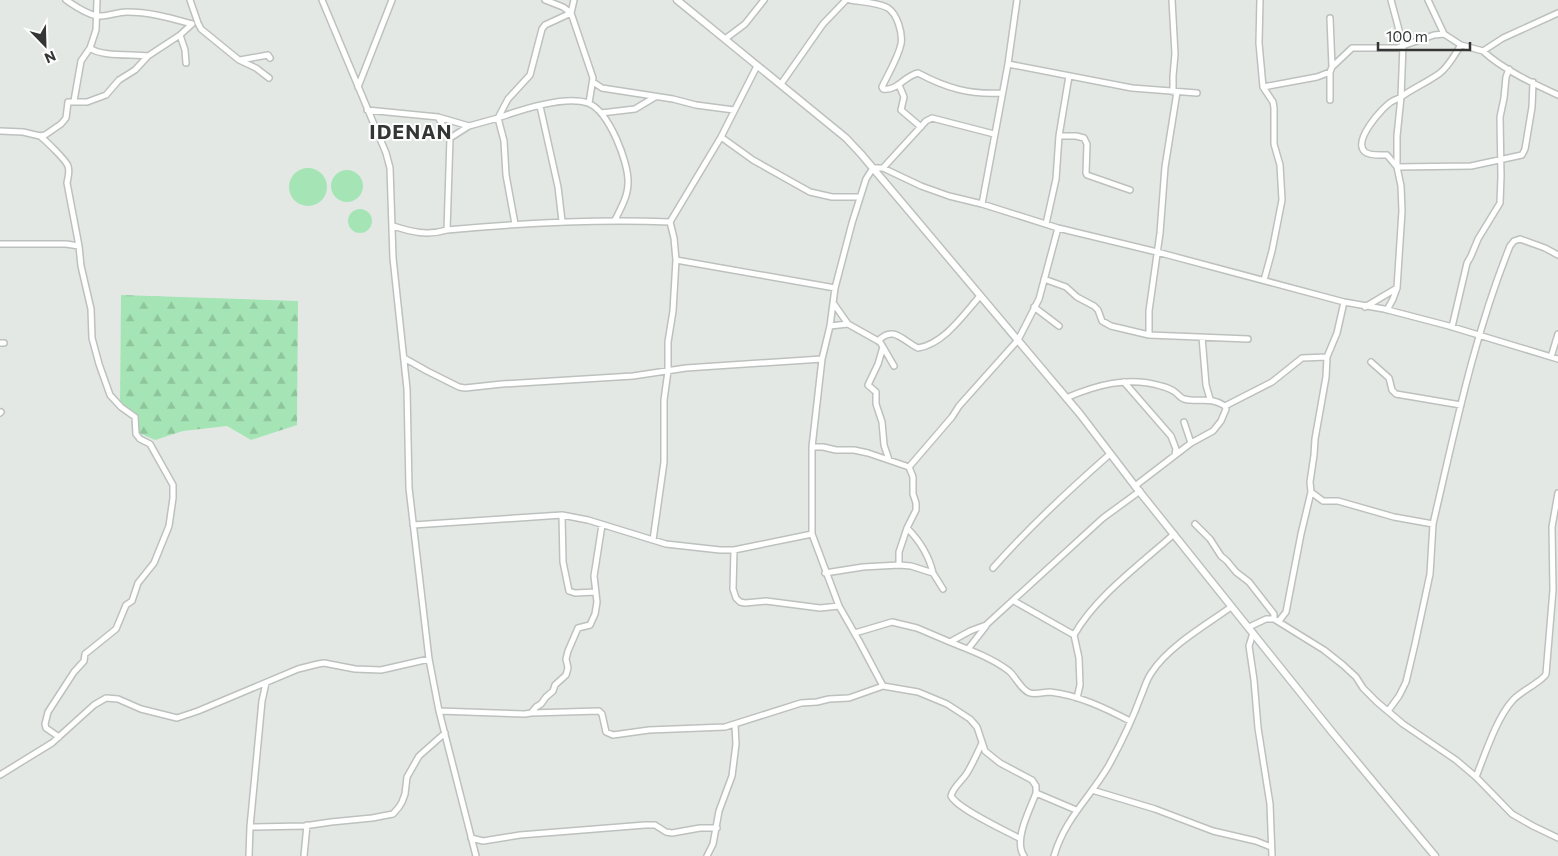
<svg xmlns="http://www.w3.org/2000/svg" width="1558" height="856" viewBox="0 0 1558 856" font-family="Commissioner,sans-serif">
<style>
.green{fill:#a5e5b5}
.forest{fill:url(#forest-firs)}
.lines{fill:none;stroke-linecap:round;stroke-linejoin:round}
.minor-casing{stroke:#bdc1be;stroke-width:8}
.tertiary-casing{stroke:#bdc1be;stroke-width:9}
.minor{stroke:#fff;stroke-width:5}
.tertiary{stroke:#fff;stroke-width:6}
.labels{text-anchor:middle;stroke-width:4;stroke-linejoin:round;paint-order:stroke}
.district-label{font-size:20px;font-weight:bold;letter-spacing:1px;fill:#343635;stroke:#fff}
</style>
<defs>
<pattern id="forest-firs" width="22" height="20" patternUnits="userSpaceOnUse" patternTransform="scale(1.25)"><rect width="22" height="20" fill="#a5e5b5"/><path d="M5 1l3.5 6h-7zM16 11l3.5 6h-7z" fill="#8fc59c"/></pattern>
</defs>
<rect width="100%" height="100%" fill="#e4e8e5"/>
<!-- green -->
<path class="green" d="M289 187a19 19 0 1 1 38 0a19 19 0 1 1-38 0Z
M331 186a16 16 0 1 1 32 0a16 16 0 1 1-32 0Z
M348 221a12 12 0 1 1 24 0a12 12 0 1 1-24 0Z"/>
<!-- forest -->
<path class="forest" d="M121,295l177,6 -1,124 -46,15 -24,-14 -44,5 -28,9 -18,-8v-15l-17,-12z"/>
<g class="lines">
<!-- minor casing -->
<g class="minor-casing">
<path id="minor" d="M66,0c9,6 20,14 31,16 9,1 20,-4 30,-4 23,0 43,6 65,12
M190,0l8,23 3,6 38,31 17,8 13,10
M322,0l64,153 4,15 3,90 14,131 2,99 20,171 10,52 37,145
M545,0l18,7 8,6 22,65 -4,25
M850,0c11,2 27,2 38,8 9,6 15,25 13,36 -3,14 -13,30 -19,43l1,2c15,2 21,-13 35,-16 28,15 52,22 84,20
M1172,0l3,54 -2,22v16
M1260,0l-1,43 4,44 10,15 1,6v36l6,21 2,35 -10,51 -8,29
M1428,0l16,34
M1330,18l2,49 -2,5v28
M725,39l20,-15 19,-24
M90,48c11,9 43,6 58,8
M1483,51c19,18 51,33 75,44
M240,60l28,-5 2,3
M186,63l-1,-13 -5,-15 12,-11
M1008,64l124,24 65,5
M1332,67l20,-19h45l37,-13 10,-1 17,11 22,6 20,-13 55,-25
M593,82l9,6 71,11 23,6 38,5
M781,84l42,-60 23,-24
M899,85l5,12 -3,13 20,17
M358,87l34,-87
M1263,87l54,-10 13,-5
M74,101l7,-40 9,-13 6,-18 1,-30
M540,106l18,81 4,34
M367,110l71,7 31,9
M601,113l34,-4 20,-12
M438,117l12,21 -3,92
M0,131l23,1 17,4 5,-1 16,-11 5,-6 2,-16h19l19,-7 13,-15 16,-10 13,-14 32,-21
M40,136c6,5 26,24 28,30 2,6 0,11 -1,17l12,63 2,20 10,43 1,29 7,26 11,31 11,12 14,10 1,17 4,5 10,5 23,41v13l-4,28 -15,37 -16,20 -6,18 -6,4 -10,24 -31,25 -1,7 -10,11 -26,40 -3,12 1,4 13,9
M1059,136h17l8,2 3,6 -1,29 1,2 43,15
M721,137l32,23 57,32 22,5h28
M450,138l19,-12 29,-8 10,-19 22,-24 12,-46 3,-4 26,-12 3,-13
M1397,167l74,-1 51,-11 3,-6 7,-42 1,-25
M1397,167l-10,-12c-6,0 -17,1 -22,-3 -13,-11 17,-44 26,-50 3,-2 7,-3 10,-5 12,-9 27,-15 39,-24 9,-7 15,-19 21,-28
M883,168l43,-47 6,-3 62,16
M982,204l26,-140 9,-64
M515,224l-9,-49 -2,-34 -6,-23c22,-8 67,-23 90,-15 21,8 41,60 40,80 0,13 -7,25 -13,37
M1046,224l10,-45 3,-43 10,-60
M393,226c19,6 34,10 54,4 75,-7 148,-11 223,-8
M0,244h66l13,2
M676,260l159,28
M1044,279l22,8 11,10 17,9 4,4 4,11 9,5 38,9 99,4
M834,304l14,20
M1034,307l25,19
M1365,307l32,-19
M1387,310l6,-11 4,-11 5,-77 -1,-25 -4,-19v-31l4,-39 2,-52 -12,-45
M830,326l18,-2 32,18 3,5 -5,17 -10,21 8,7v12l6,18 2,23 5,15
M1452,327l15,-64 4,-7 7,-17 22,-36 1,-27 -1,-59 4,-19 2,-21 3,-8
M1149,335v-24l11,-78 5,-66 12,-75
M1202,337l4,48 4,14
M878,341c15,-16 24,-1 40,7 26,-4 46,-34 62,-52
M0,343h4
M883,347l11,19
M1327,357l-1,20 -11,62 -1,16 -4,27 1,10 12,9h15l56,16 39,7 -3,50 -15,70 -9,38 -7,14 -11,15
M1551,357l7,-23
M404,358l23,13 32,16 6,1 37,-4 131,-8 53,-8 136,-9
M1371,362l18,16 3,12 4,4 65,11
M1124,382l47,54 5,13 -1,6
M1066,398c30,-13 62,-22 95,-12 4,1 10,3 14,6 3,2 5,6 9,7 15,4 26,-3 41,7
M1225,406l47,-24 30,-24 25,-1 10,-24 7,-31
M0,413l1,-1
M1184,422l7,21
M812,447h11l13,3h18l14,3 41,14 4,10v17l3,9v7l-9,18 -8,24v13
M909,467l43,-50 7,-11 59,-66 21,-41 19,-71
M1135,486l56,-43 22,-12 8,-10 5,-12 -1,-3
M562,515l1,47 6,29 6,2 20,-1
M1195,524l15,15 11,17 6,5 9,11 13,10 25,32v5
M1433,524c22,-94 41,-189 77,-278l4,-5 6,-2 25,9 13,7
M413,525l149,-10 26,5 78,24 54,6h14l78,-16
M907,528c12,12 22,28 26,45
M653,540l11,-78v-62l4,-29v-29l5,-31 3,-51 -2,-22 -4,-16 51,-85 36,-71
M734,550l-1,39 3,9 4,4 5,1 21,-2 54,7 19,-2
M993,568c37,-42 76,-78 117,-114
M825,573l38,-6 36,-2 12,1 22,7 10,16
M1014,601l60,34
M1279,621l7,-9 15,-78 10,-42
M1249,627l17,-8h8l50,31 19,15 13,12 7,11 14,14 26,22 53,36 20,17 36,37 21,12 25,12
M855,633l37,-11 25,6 33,14 20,-11 16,-6 117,-107 37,-27
M1253,633l-4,13 5,34 4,48 12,76 2,52
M950,642c20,8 42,16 59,29 7,6 12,19 21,22 6,2 14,-1 20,-1 28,3 55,16 80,29
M968,649l18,-23
M1077,698l3,-13 -1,-27 -5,-23c22,-39 67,-71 100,-101
M439,711l86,3 6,-1 5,-6 5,-3 5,-7 7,-6 2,-6 11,-10 2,-7 -2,-9 2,-8 10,-23 12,-3 5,-11 2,-12 -3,-26 8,-51
M531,713l68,-2 3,3 4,18 7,3 36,-5 76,-3 76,-24 16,-1 12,-3 20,-1 34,-12
M982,743c-5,11 -9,20 -15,30 -5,8 -14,14 -16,23 7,13 53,34 68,42
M0,775l52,-32 42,-38 12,-7 12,1 23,10 36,9 21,-7 100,-42 20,-5 6,-1 31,6 26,1 48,-11
M1476,777c9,-23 21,-60 37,-77 8,-9 30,-19 33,-26l7,-84 -1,-63 6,-34
M1092,790l63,19 58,22 43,10 15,6
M1036,793l40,17
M250,827l54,-1 27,-4 41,-4 21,-4 6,-7 3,-5 3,-8 2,-17 12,-21 26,-23
M471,838l12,3 37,-6 125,-10h10l11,7 6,1 28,-5h17
M249,856l1,-29 12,-126 4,-18
M304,856l3,-31
M707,856l6,-12 6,-33 13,-35 4,-32 -1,-19
M1024,856c-11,-16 6,-46 12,-63v-7l-4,-6 -32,-17 -15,-12 -8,-24 -7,-8 -23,-15 -29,-12 -35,-6 -24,-45 -20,-35 -27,-72v-87l10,-88 8,-33 5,-38 17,-65 14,-44 7,-11h10l38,18 28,10 33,8 76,24 99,24 187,50 40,7 65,17 109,33
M1054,856c11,-38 36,-58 55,-91 11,-20 24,-47 32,-69 4,-9 5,-16 11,-24 17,-26 54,-47 79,-65"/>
</g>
<!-- tertiary casing -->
<g class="tertiary-casing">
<path id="tertiary" d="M677,0l169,138 15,16 219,260 55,72 197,246 103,124"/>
</g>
<!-- minor -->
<use href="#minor" class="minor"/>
<!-- tertiary -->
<use href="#tertiary" class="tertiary"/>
</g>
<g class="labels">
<!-- district labels -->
<g class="district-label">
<text x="411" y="139">IDENAN</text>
</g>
</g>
<!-- north arrow -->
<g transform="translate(45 45) rotate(157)" stroke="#ffffff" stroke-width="4" paint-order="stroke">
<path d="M0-4L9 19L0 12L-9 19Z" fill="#343635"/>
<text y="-8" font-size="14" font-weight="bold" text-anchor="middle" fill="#343635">N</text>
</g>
<!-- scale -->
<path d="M1378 42v8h92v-8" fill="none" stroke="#343635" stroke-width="2.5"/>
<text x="1386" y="42" font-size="15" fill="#343635" stroke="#ffffff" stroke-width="4" paint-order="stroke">100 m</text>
</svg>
